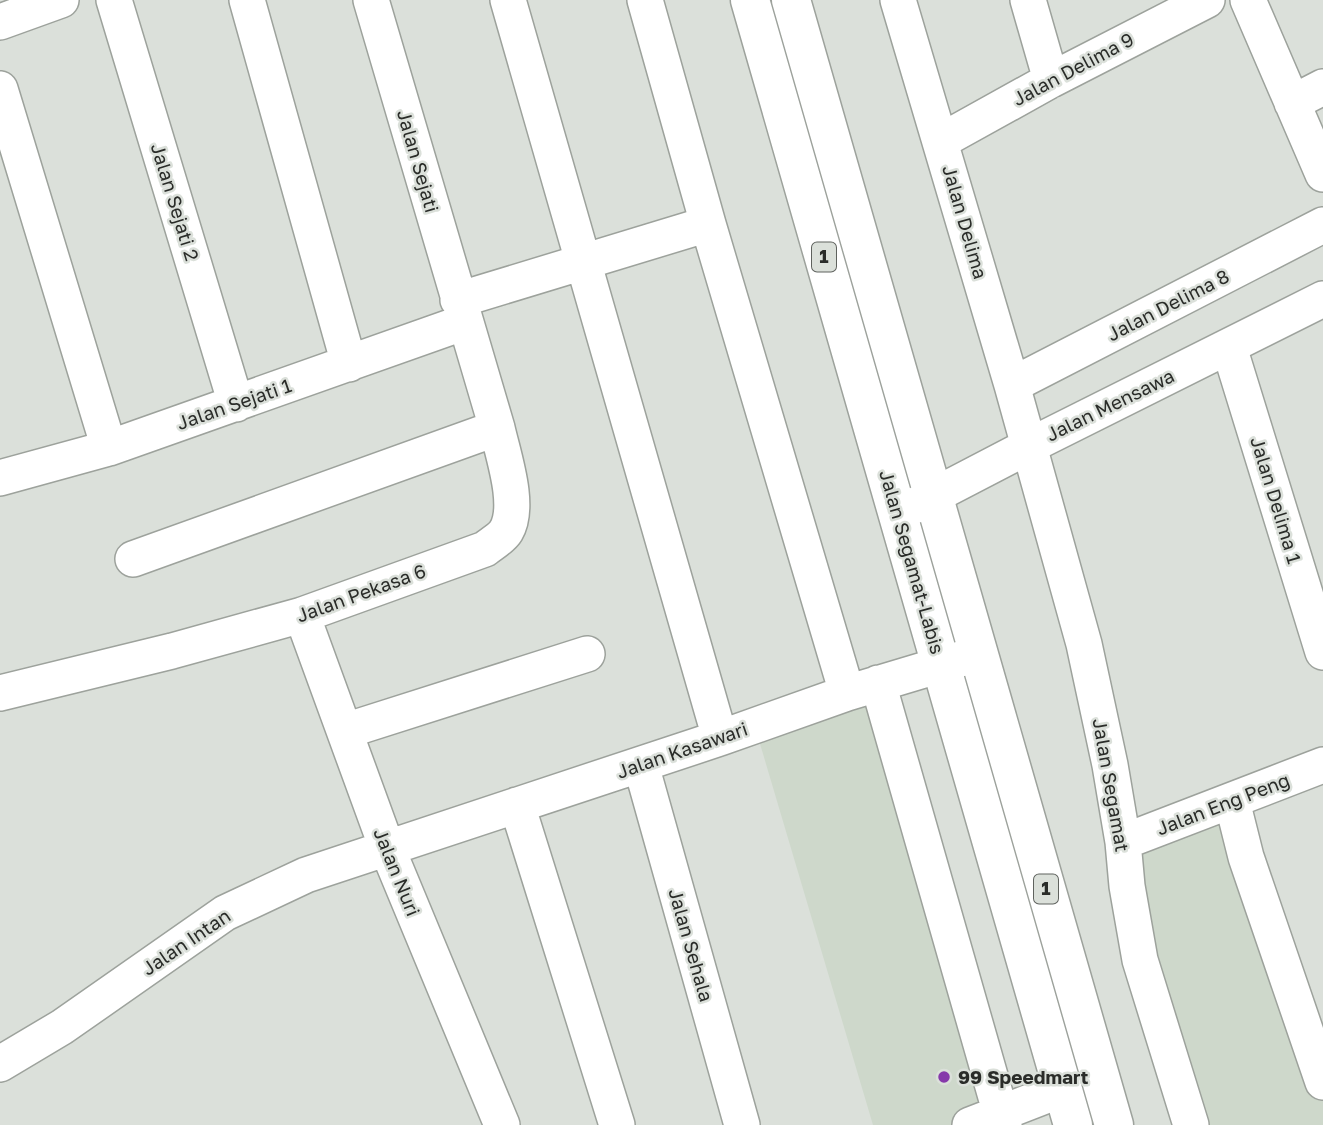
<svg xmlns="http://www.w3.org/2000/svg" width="1323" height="1125" viewBox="0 0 1323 1125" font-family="'Golos Text',sans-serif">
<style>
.built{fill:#ced8cb}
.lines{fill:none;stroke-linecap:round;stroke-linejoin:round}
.minor-casing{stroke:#9da29c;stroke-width:38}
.highway-casing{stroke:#9da29c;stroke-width:41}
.minor{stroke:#fff;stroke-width:35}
.highway{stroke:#fff;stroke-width:38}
.poi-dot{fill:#8639aa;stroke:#dbe0da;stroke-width:2.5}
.labels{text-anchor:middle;stroke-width:5;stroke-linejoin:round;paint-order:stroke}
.shield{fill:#dbe0da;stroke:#5f625e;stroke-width:2}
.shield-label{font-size:18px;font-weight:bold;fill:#2a2c29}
.street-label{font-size:19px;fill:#2a2c29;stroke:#dbe0da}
.poi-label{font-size:19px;font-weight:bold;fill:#2a2c29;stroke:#dbe0da;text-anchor:start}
</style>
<rect width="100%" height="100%" fill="#dbe0da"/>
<!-- built -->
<path class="built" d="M896,689l110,436h-133l-115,-388z
M1235,787l88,278v60h-132l-81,-288z"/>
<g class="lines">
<!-- minor casing -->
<g class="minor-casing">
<path id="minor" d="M114,0l122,404
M247,0l102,364
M508,0l212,738
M645,0l63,224 139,469
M898,0l114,385 72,259 26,121 13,77 4,44 13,74 51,165
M1028,0l23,80
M1248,0l75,174
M0,22l61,-22
M0,89l109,359
M1292,103l31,-16
M941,141l110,-61 156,-80
M458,300l250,-76
M1229,347l94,305
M1012,385l311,-160
M0,478l109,-30 356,-126
M908,509l121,-63 294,-147
M133,559l364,-131
M302,615l85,233 115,277
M878,683l126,442
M0,693l172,-42 130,-36 183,-66c6,-5 17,-11 21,-18 15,-25 -3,-76 -9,-103l-126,-428
M345,731l242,-77
M641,765l101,360
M1232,801l14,56 77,225
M517,805l100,320
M1123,842l200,-77
M0,1064l62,-37 163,-114 81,-38 414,-137 127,-45 120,-36
M970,1125l93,-36"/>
</g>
<!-- highway casing -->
<g class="highway-casing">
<path id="highway" d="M750,0l323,1125
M791,0l323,1125"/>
</g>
<!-- minor -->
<use href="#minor" class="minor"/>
<!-- highway -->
<use href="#highway" class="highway"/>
</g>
<!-- markers -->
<circle class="poi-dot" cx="944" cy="1077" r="7"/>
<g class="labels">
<!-- shield labels -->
<g class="shield">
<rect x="812" y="242.5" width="24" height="29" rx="5"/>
<rect x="1034" y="874.5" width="24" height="29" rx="5"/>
</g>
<g class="shield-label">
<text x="824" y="263">1</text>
<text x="1046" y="895">1</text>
</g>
<!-- street labels -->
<g class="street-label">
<text transform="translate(1073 69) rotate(-28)" y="7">Jalan Delima 9</text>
<text transform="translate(418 161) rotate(74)" y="7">Jalan Sejati</text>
<text transform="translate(175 202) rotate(73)" y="7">Jalan Sejati 2</text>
<text transform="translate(965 222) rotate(74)" y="7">Jalan Delima</text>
<text transform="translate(1168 305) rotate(-27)" y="7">Jalan Delima 8</text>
<text transform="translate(234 404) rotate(-19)" y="7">Jalan Sejati 1</text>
<text transform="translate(1110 405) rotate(-26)" y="7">Jalan Mensawa</text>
<text transform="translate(1276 500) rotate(73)" y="7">Jalan Delima 1</text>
<text transform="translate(912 562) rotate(74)" y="7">Jalan Segamat-Labis</text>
<text transform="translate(361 593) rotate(-20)" y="7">Jalan Pekasa 6</text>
<text transform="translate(682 750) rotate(-19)" y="7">Jalan Kasawari</text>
<text transform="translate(1111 785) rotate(80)" y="7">Jalan Segamat</text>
<text transform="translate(1223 804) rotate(-21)" y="7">Jalan Eng Peng</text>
<text transform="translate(397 872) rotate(68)" y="7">Jalan Nuri</text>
<text transform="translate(186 942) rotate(-34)" y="7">Jalan Intan</text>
<text transform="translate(691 945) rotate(74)" y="7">Jalan Sehala</text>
</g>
<!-- poi labels -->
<g class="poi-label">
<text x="958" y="1084">99 Speedmart</text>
</g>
</g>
</svg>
